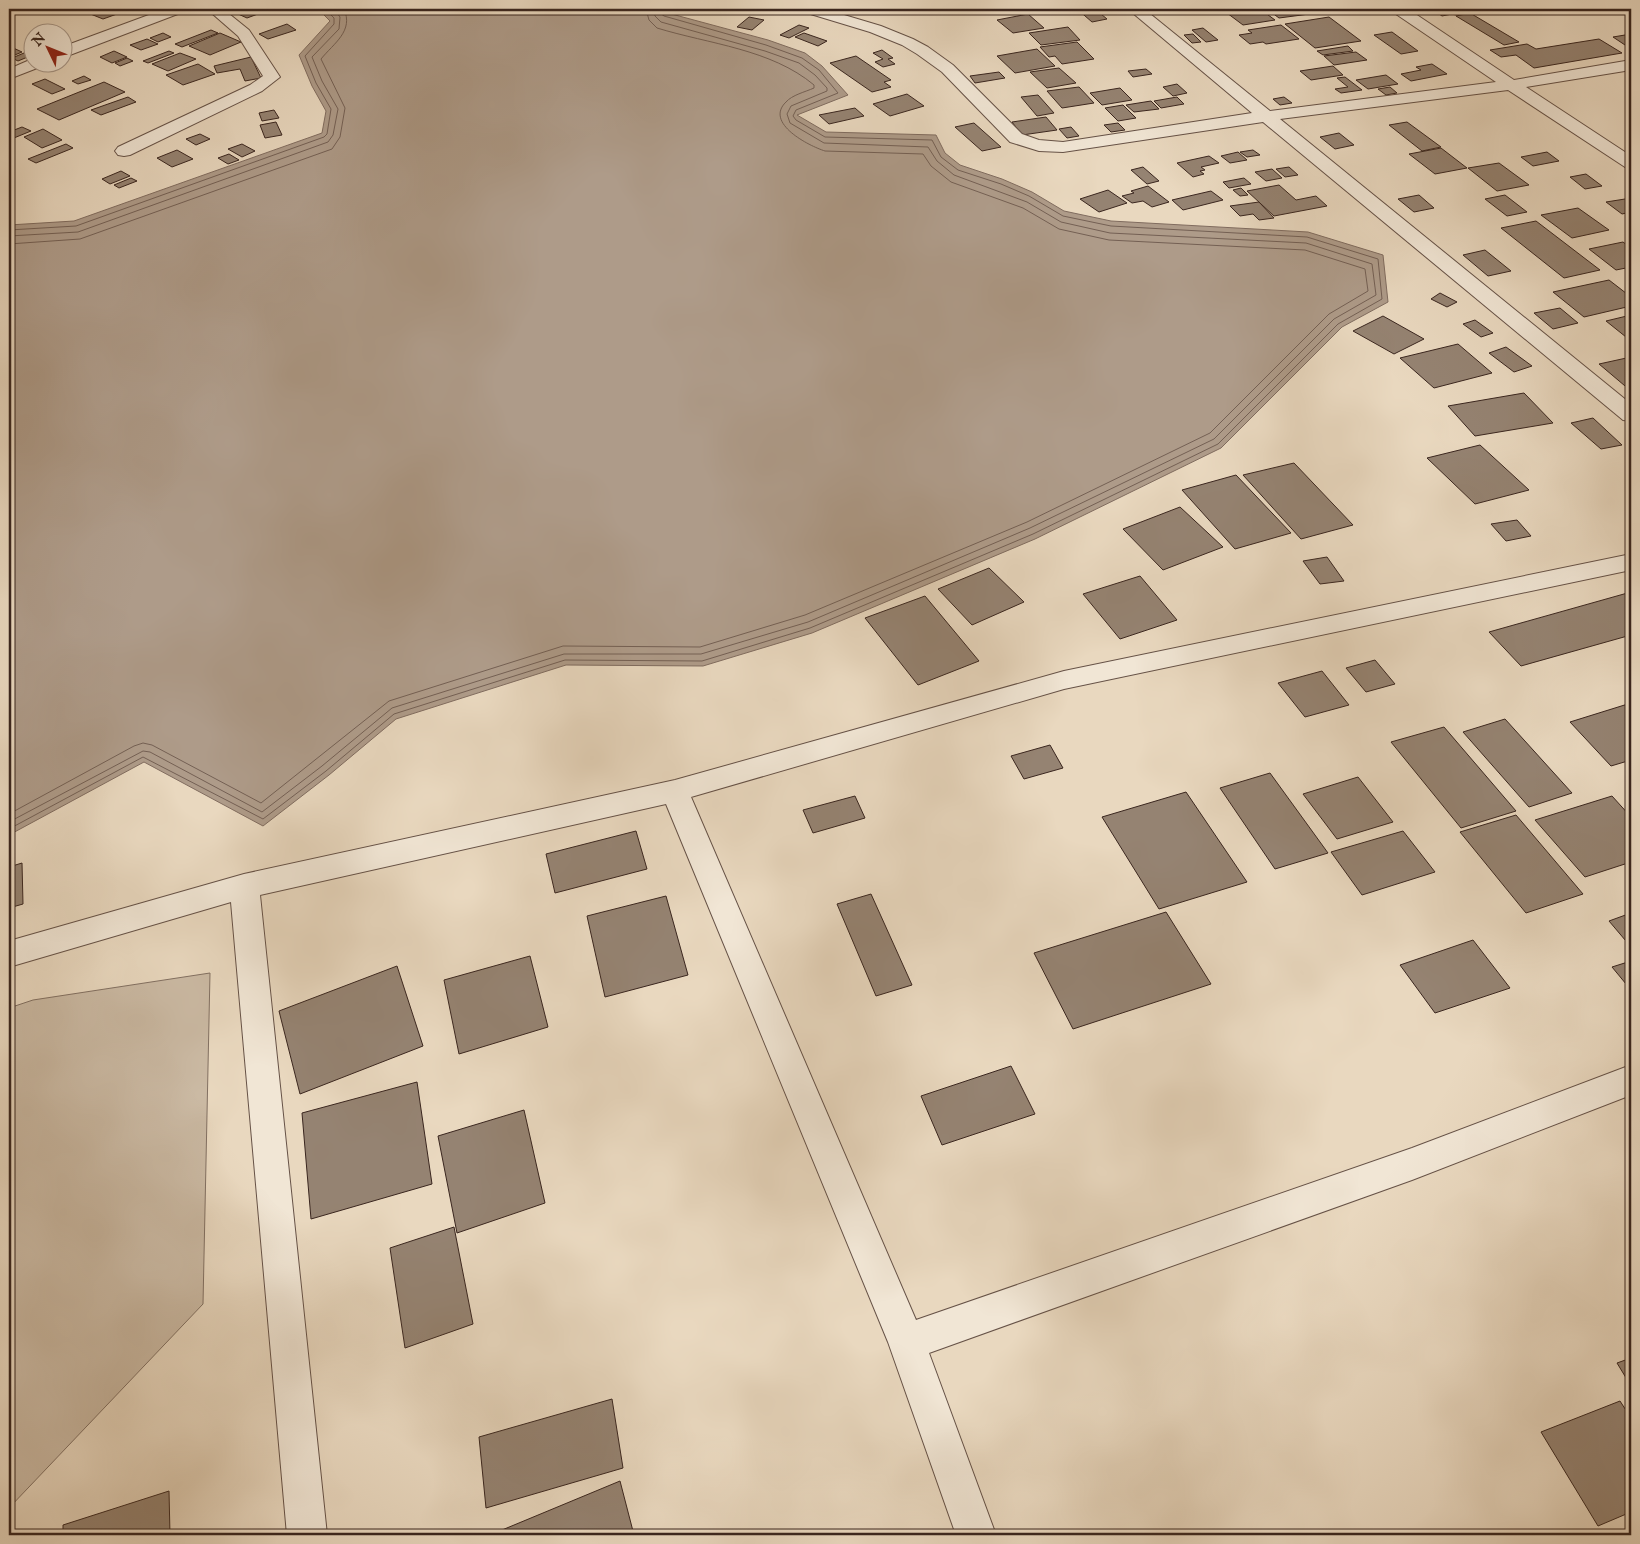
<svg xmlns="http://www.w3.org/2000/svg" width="1640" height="1544" viewBox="0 0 1640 1544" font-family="'IM FELL English',serif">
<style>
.green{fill:#cbbaa4;stroke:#827062}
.water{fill:#ae9b89;stroke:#806c5f}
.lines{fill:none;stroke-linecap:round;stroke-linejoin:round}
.shore{stroke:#746054;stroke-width:1}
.building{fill:#958372;stroke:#3a261f}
.street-casing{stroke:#665247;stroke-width:2}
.street{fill:#f1e6d5;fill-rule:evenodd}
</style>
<rect width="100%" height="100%" fill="#e9d8bf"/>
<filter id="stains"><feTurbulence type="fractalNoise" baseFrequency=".004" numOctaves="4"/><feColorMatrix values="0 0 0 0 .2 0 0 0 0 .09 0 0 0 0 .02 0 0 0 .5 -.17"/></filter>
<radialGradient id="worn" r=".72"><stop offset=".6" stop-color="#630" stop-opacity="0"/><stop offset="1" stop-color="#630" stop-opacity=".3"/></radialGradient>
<!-- green -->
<path class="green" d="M210,973l-7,331 -194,204v-500l24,-8z"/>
<!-- water -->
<path class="water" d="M318,9h335l115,31 37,13 17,13 26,29 -51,20 29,17 110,3 9,18 15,12 42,14 30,13 32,19 47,10 197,11 75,23 5,47 -46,25 -121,121 -186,91 -223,94 -109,33 -137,-1 -170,54 -67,56 -66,51 -119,-64 -135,73v-610l65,-4 248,-88 4,-22 -14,-25 -13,-31 31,-34z"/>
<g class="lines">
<!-- shore -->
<path class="shore" d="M9,230l67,-4 248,-89 3,-3 4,-25 -15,-26 -11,-27 29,-32v-6l-9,-9
M9,236l69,-4 250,-90 5,-7 5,-26 -16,-28 -10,-24 27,-28 1,-12 -6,-8
M9,244l71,-5 252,-90 8,-12 5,-29 -24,-49c13,-16 33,-28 23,-50
M9,814l125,-68 9,-3 9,2 109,58 128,-102 174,-55 137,1 105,-32 222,-93 183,-89 119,-119 39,-23 -3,-22 -60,-19 -196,-10 -50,-11 -36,-21 -72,-26 -20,-16 -8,-12 -98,-3c-16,-5 -61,-28 -39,-49 6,-7 19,-10 28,-14v-3c-43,-36 -105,-41 -157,-57l-8,-8 -3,-11
M9,822l134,-71 7,1 112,60 60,-46 70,-58 172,-54h137l107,-32 222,-94 184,-89 120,-120 42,-24 -4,-31 -66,-21 -196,-10 -49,-11 -34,-20 -73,-27 -17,-14 -9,-14 -104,-4 -34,-20 -3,-9 4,-8 36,-15v-3l-12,-13 -16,-12 -34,-12 -104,-29 -6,-6 -2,-7
M9,829l134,-72 120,62 63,-48 68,-57 171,-54 137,1 108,-33 223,-94 185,-90 120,-120 44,-25 -4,-40 -71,-22 -196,-11 -48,-10 -34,-20 -28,-12 -43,-14 -17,-13 -9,-17 -107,-3 -29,-17 -3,-4 3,-6 42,-17 -19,-23 -17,-12 -36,-13 -102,-29 -4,-3v-4"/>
</g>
<!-- building -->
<path class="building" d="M78,9h53l-28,10z
M227,9h39l3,1 -22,8z
M958,9h24l-10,5z
M1077,9h18l12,10 -15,3z
M1232,9h28l15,11 -32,5 -20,-15z
M1267,9h44l6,4 -38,5z
M1446,9h19l5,3 -15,3z
M1445,10l7,4 -10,2 -7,-5z
M1470,13l49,29 -15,3 -48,-29z
M1028,14l16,14 -31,5 -16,-13z
M749,17l15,3 -12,10 -15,-3z
M1329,17l32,24 -46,7 -30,-24z
M287,24l9,6 -28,9 -9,-5z
M799,25l10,3 -20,10 -9,-3z
M1281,25l18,14 -33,5 -3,-2 -13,2 -11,-9 13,-2 -4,-3z
M1068,27l12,13 -39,5 -12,-12z
M1203,28l15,12 -12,2 -14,-12z
M211,30l7,3 -36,14 -7,-3z
M1392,32l26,19 -17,3 -27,-19z
M163,33l8,4 -13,5 -8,-4z
M220,33l21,9 -31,13 -21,-9z
M804,33l23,8 -9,5 -23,-9z
M1193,34l8,8 -9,1 -8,-8z
M1631,34v15l-18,-12z
M147,39l11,5 -17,6 -11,-5z
M1599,39l23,14 -88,15 -18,-13 -15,2 -11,-7 37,-6 9,5z
M1077,42l17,17 -32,5 -7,-8 -6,1 -9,-10z
M9,46l13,6 -12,5z
M1348,46l5,5 -30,4 -6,-4z
M1037,49l18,17 -40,7 -18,-17z
M882,50l11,8 -5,1 7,5 -12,3 -8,-5 8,-3 -10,-6z
M114,51l13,6 -15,6 -12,-6z
M169,51l5,2 -26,10 -5,-2z
M1356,52l11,8 -33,5 -10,-9z
M24,53l6,3 -12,5 -6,-3z
M180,53l16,6 -28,12 -16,-7z
M856,56l35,24 -7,2 7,5 -19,5 -42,-29z
M251,57l10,21 -16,3 -5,-12 -23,4 -3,-7z
M127,58l6,3 -13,5 -5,-3z
M198,64l17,10 -32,11 -17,-10z
M1432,64l15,10 -36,7 -10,-7 20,-4 -5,-3z
M1333,66l10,9 -32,5 -11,-9z
M1059,68l17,15 -29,5 -17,-16z
M1146,69l6,5 -19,3 -5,-6z
M999,72l6,6 -30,5 -5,-7z
M1386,75l12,9 -30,5 -12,-9z
M84,76l7,4 -13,4 -6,-3z
M1345,77l17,13 -21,3 -6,-4 13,-2 -11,-9z
M45,79l20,10 -13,5 -20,-10z
M104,82l21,10 -66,28 -22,-11z
M1177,84l10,9 -14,3 -10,-9z
M1079,87l15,16 -32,5 -15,-17z
M1390,87l7,6 -11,2 -8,-6z
M1120,88l12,12 -30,5 -12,-12z
M907,94l17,12 -34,10 -17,-12z
M1038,95l16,18 -17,3 -16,-19z
M128,97l8,5 -35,13 -10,-5z
M1177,97l7,7 -23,4 -7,-7z
M1284,97l8,6 -12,2 -7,-6z
M1151,101l8,8 -25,3 -8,-7z
M1123,105l13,13 -18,3 -13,-13z
M855,108l9,8 -35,8 -10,-9z
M274,110l5,8 -17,3 -3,-8z
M1046,117l11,13 -35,5 -10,-13z
M276,122l6,13 -17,3 -5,-13z
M1407,122l34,25 -19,4 -33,-26z
M974,123l27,24 -19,4 -27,-24z
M1118,123l7,7 -14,2 -7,-7z
M22,127l9,4 -22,9v-8z
M1071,127l8,9 -12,2 -8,-9z
M43,129l19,11 -20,8 -18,-11z
M1339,133l15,12 -19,4 -15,-12z
M200,134l10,5 -14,6 -10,-6z
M66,144l7,4 -37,15 -8,-4z
M242,144l13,7 -13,6 -14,-8z
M1441,148l26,20 -32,6 -26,-20z
M177,150l16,9 -21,8 -15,-9z
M1253,150l7,5 -13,2 -7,-5z
M1238,152l9,8 -17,3 -9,-7z
M1547,152l12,9 -26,5 -12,-9z
M229,154l10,6 -11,4 -10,-6z
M1209,156l10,7 -18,4 4,3 -5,1 4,3 -11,3 -16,-14z
M1499,163l30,22 -32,6 -29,-23z
M1143,167l16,14 -12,3 -16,-14z
M1289,167l9,8 -13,2 -9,-8z
M1272,169l10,9 -16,3 -11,-9z
M121,171l9,5 -20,8 -8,-5z
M1586,174l16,12 -17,3 -15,-12z
M131,178l6,3 -18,7 -5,-3z
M1244,178l7,6 -22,4 -6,-6z
M1279,185l17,15 20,-4 11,10 -53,10 -27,-25z
M1148,186l21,16 -17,5 -9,-6 -11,2 -10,-7 12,-3 -3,-2z
M1241,188l7,7 -8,1 -7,-6z
M1108,190l19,13 -28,9 -19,-13z
M1211,191l12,9 -40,10 -11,-10z
M1419,195l15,13 -20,4 -16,-13z
M1505,195l22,17 -20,4 -22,-17z
M1625,199l6,4v9l-9,2 -16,-12z
M1259,202l15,16 -15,2 -6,-6 -13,2 -10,-10z
M1578,208l31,22 -37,8 -31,-23z
M1536,221l64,49 -36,8 -63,-50z
M1623,242l8,6v19l-15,3 -27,-21z
M1485,250l26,21 -23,5 -25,-21z
M1609,280l22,17v9l-47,11 -31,-25z
M1440,293l17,9 -10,5 -16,-8z
M1560,308l18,15 -25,6 -19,-16z
M1631,315v26l-25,-20z
M1383,316l41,23 -30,15 -41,-23z
M1475,320l18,13 -12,4 -18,-13z
M1458,344l34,29 -58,15 -34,-30z
M1506,347l26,19 -18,6 -25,-19z
M1631,357v34l-32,-27z
M1524,393l29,30 -78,13 -27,-30z
M1593,418l29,27 -21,4 -30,-26z
M1480,445l49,45 -54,14 -48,-46z
M1294,463l59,62 -52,14 -58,-64z
M1236,475l55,58 -56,16 -53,-59z
M1180,507l43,40 -60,23 -40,-41z
M1517,520l14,16 -25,5 -15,-17z
M1327,557l17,24 -24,3 -17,-23z
M989,568l35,34 -52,23 -34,-36z
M1140,576l37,44 -57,19 -37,-45z
M1631,592v43l-110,31 -32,-34z
M925,596l54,65 -61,24 -53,-67z
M1375,660l20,24 -29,8 -20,-24z
M1322,671l27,34 -44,12 -27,-34z
M1631,703v57l-20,6 -41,-44z
M1505,719l67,74 -43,14 -66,-75z
M1444,727l72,84 -55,17 -70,-86z
M1050,745l13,23 -39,11 -13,-23z
M1270,773l58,80 -53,16 -55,-81z
M1358,777l35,45 -56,17 -34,-45z
M1186,792l61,90 -88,27 -57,-92z
M855,796l10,22 -52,15 -10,-23z
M1612,796l19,21v45l-46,15 -50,-57z
M1516,815l67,79 -57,19 -66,-81z
M636,831l11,38 -92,24 -9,-39z
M1403,831l32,41 -73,23 -31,-43z
M22,863l1,41 -14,4v-41z
M871,894l41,91 -36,11 -39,-92z
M666,896l22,79 -83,22 -18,-81z
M1166,912l45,72 -138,45 -39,-76z
M1631,913v34l-22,-26z
M1473,940l37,48 -75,25 -35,-48z
M530,956l18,71 -89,27 -15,-74z
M1631,961v29l-19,-23z
M397,966l26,80 -123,48 -21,-83z
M1011,1066l24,48 -93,31 -21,-49z
M417,1082l15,102 -121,35 -9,-106z
M524,1110l21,93 -88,30 -19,-97z
M454,1227l19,97 -68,24 -15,-100z
M1631,1358v28l-14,-23z
M612,1399l11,69 -137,40 -7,-71z
M1620,1401l11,17v94l-33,14 -57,-94z
M620,1481l14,54h-144z
M169,1491l1,44h-107v-10z"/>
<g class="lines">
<!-- street casing -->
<g class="street-casing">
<path id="street" d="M165,9h20l-2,3 -121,46v-11z
M207,9h16l26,21 31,47 -18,14 -132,64 -6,1 -6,-1 -3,-4 3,-4 132,-62 13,-9 -25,-40z
M802,9h22l57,17 32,13 15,8 25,18 69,69 17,6 24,2 189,-29 -124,-104h16l126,102 226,-29 -103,-70 -2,-3h17l106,71 117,-20v10l-105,17 105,69v12l-6,-1 -117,-77 -228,29 351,285v17l-8,-1 -360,-298 -200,30 -24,-1 -29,-9 -68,-70 -25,-18 -15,-9 -32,-13 -66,-20z
M32,59v3h14l-1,3 -36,14v-10z
M1631,554v16l-567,119 -373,108 225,523 496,-172 219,-83v30l-219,85 -483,173 67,182h-40l-68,-193 -222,-538 -406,91 67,640h-40l-56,-633 -222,65v-26l235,-67 431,-94 389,-109z"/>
</g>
<!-- street -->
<use href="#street" class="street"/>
</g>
<!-- margin -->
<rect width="1640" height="1544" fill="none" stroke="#e9d8bf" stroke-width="30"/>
<rect x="10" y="10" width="1620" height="1524" fill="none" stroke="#3a261f" stroke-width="2.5"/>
<rect x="15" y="15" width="1610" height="1514" fill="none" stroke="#3a261f"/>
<!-- north arrow -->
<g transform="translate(48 48) rotate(313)"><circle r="24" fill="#f1e6d5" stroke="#a8998c"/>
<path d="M0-4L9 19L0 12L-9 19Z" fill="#8f2418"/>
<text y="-8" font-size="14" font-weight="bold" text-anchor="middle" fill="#3a261f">N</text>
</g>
<rect width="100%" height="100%" filter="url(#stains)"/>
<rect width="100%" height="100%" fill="url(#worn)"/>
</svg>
